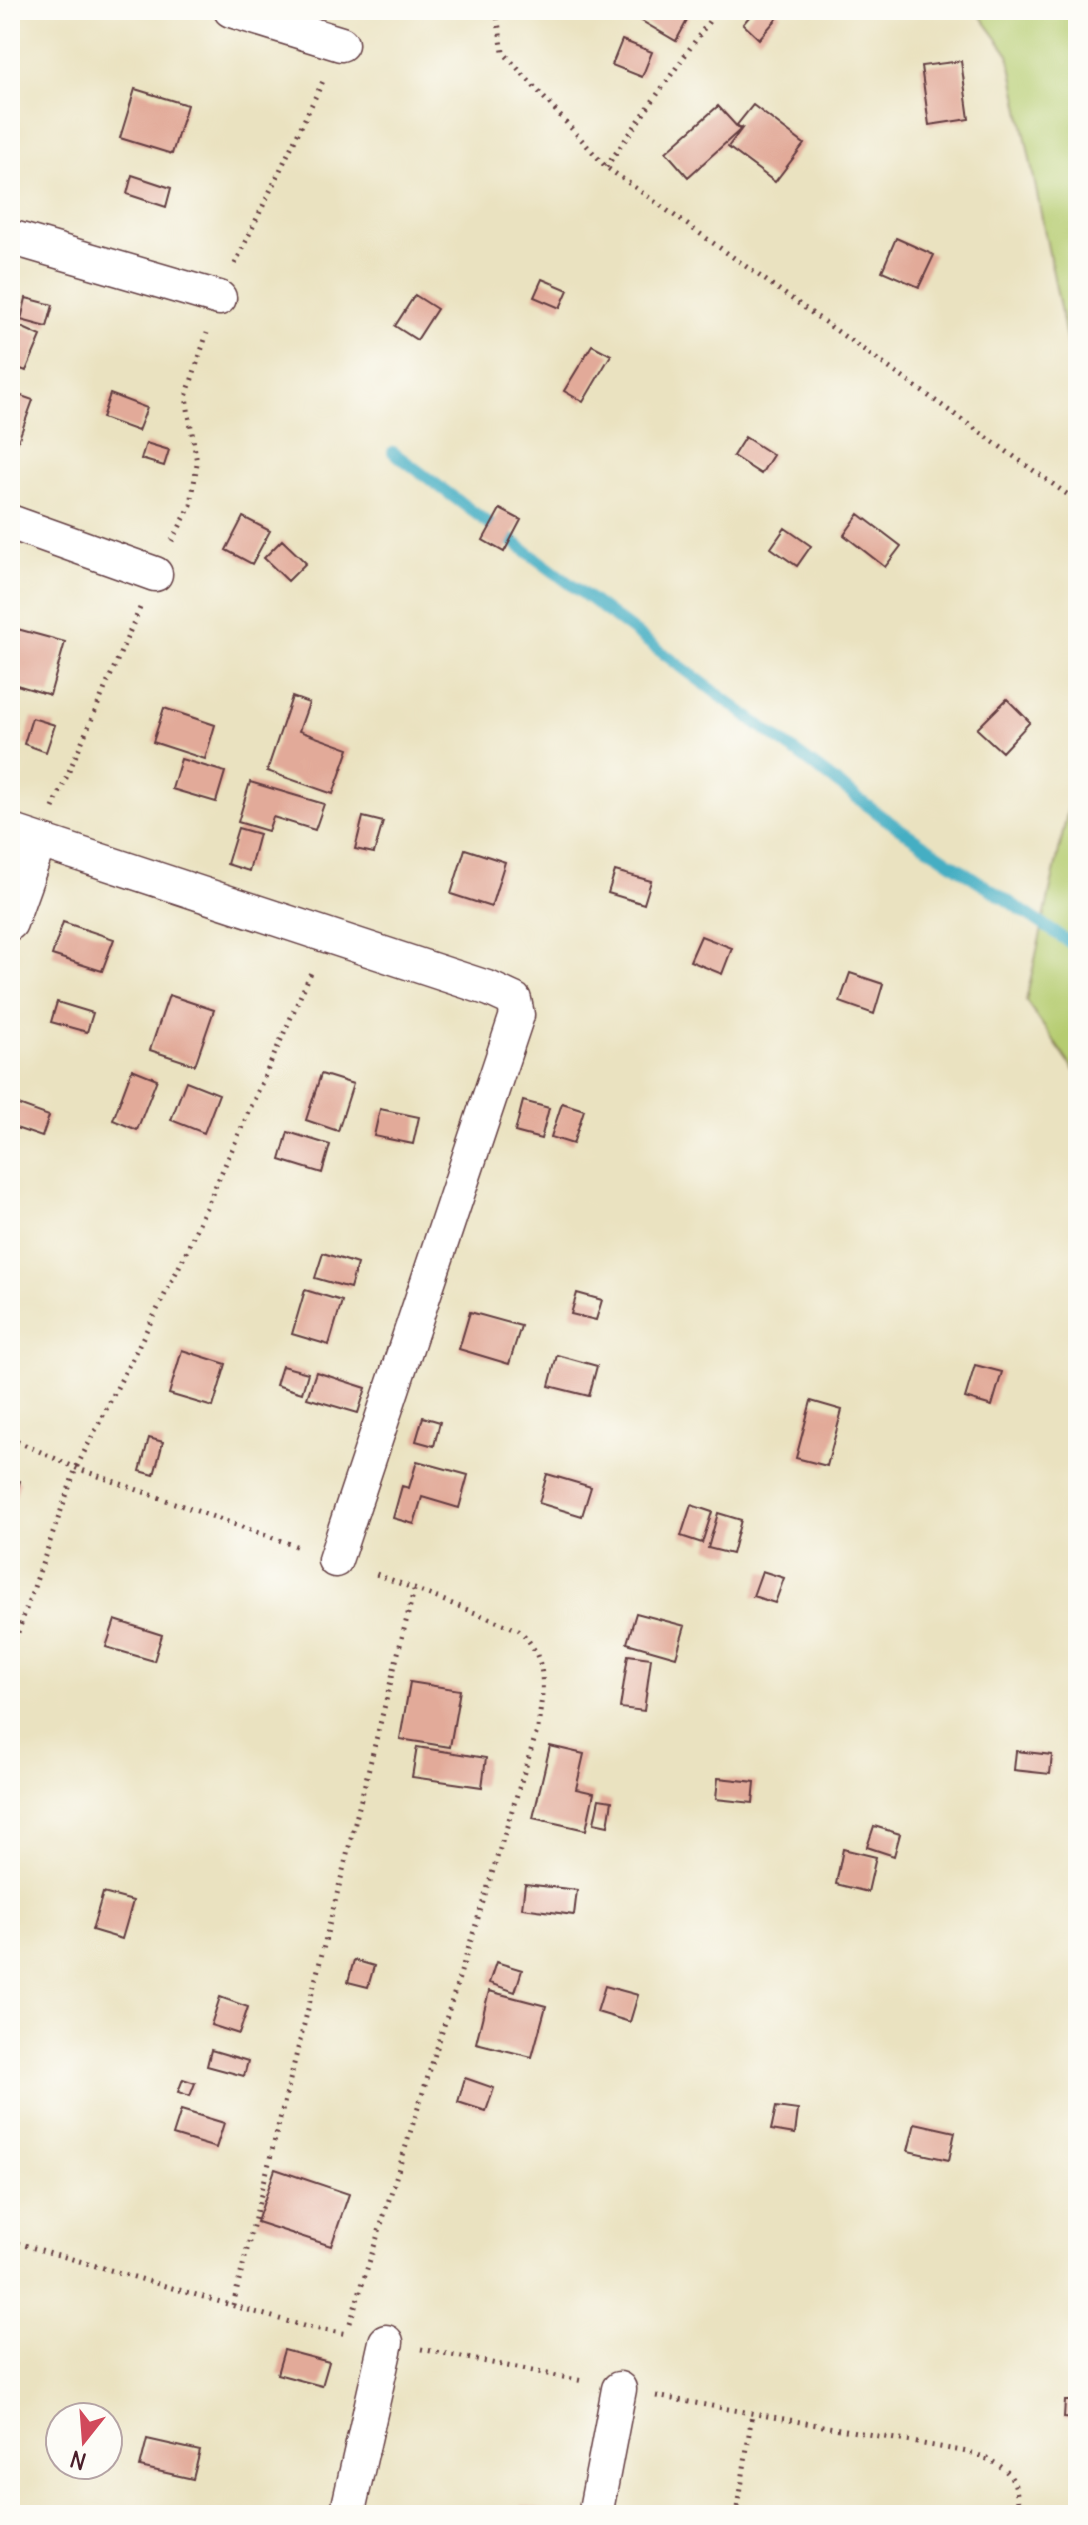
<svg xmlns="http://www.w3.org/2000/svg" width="1088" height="2525" viewBox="0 0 1088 2525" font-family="Delius,sans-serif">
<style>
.green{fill:#b5cc70;stroke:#80764e;stroke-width:2}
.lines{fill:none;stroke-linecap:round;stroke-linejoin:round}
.stream{stroke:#44aec3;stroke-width:12}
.building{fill:#e2aa99}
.street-casing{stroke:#623c41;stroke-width:37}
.path{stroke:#623c41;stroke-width:5;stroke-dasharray:2 6;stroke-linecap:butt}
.street{stroke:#fff;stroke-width:34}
</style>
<rect width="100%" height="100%" fill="#fdfcf7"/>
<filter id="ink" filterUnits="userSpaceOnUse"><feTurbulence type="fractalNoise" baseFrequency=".0125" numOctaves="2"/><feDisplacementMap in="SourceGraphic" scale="16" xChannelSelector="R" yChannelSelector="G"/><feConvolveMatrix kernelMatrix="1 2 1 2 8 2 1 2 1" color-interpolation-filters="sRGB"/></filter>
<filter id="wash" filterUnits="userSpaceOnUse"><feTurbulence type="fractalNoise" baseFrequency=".006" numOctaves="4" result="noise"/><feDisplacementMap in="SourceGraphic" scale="32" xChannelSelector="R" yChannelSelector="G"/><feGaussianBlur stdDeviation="1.8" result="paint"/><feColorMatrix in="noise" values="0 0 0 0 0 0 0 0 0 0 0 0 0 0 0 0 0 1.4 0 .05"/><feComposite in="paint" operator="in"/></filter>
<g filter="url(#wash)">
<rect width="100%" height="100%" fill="#eae2c0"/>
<!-- green -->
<path class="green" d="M976,10h102v387l-69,-342z
M1078,764v312l-52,-75z"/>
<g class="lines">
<!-- stream -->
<path class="stream" d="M393,452l491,366 194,130"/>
</g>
<g id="blocks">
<!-- building -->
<path class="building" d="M623,10h55l11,7 -13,24z
M755,10h22l4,4 -22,25 -16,-15z
M622,40l30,12 -10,25 -30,-12z
M961,61l8,58 -40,6 -8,-59z
M135,89l52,16 -15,49 -52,-16z
M753,105l51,39 -29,38 -47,-35 15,-20 -2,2 -4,-4z
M718,106l22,24 -52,47 -22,-25z
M132,175l39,13 -5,19 -39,-13z
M896,238l38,17 -15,32 -37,-16z
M542,279l26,11 -8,18 -26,-11z
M415,295l22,14 -20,31 -22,-14z
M26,298l27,7 -6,22 -26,-7z
M10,322l31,14 -15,35 -16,-6z
M592,345l19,10 -28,47 -19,-11z
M10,392l23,8 -23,63z
M110,394l37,14 -9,23 -36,-13z
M745,437l28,18 -12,19 -28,-18z
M146,443l23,7 -5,16 -23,-7z
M500,509l21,11 -17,32 -21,-12z
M859,514l42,32 -16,21 -41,-32z
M243,517l27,14 -18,33 -26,-14z
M785,528l26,18 -14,20 -26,-18z
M282,540l24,23 -18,18 -24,-23z
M10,627l55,15 -15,53 -40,-12z
M292,697l17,6 -10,28 50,18 -16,45 -66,-23z
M1007,699l23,23 -28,30 -25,-23z
M164,708l51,17 -10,34 -52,-17z
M32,718l23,7 -9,27 -22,-8z
M181,759l44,13 -9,30 -44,-13z
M250,782l74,22 -9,26 -42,-13 -5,14 -30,-9z
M363,817l20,5 -9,31 -19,-4z
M238,828l21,6 -10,37 -22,-7z
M465,849l40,13 -14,45 -40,-13z
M615,871l36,10 -7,23 -36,-11z
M63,922l51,17 -12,32 -50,-16z
M701,936l31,12 -10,26 -32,-13z
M850,973l33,11 -9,30 -34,-12z
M169,995l45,15 -19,55 -45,-15z
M57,1002l36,11 -6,19 -36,-10z
M132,1069l25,10 -20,51 -24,-10z
M321,1074l32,10 -15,47 -32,-11z
M186,1081l33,13 -15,39 -33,-13z
M523,1101l26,7 -8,31 -26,-7z
M13,1103l36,13 -7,21 -32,-11z
M562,1103l22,7 -11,34 -22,-7z
M380,1109l39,8 -6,27 -39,-8z
M288,1132l42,13 -8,28 -42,-13z
M323,1253l34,11 -7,24 -35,-10z
M305,1290l37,11 -13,44 -37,-11z
M577,1293l25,7 -6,20 -25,-6z
M470,1312l51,14 -12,38 -50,-15z
M182,1350l44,14 -13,43 -44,-13z
M557,1355l40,11 -8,30 -40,-10z
M975,1365l27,7 -10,34 -27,-8z
M282,1366l26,7 -6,20 -26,-8z
M316,1372l50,16 -8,25 -51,-15z
M811,1401l31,9 -15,56 -31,-8z
M423,1417l17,5 -6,24 -18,-5z
M149,1438l14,4 -9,33 -14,-4z
M417,1461l51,14 -9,33 -37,-11 -8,27 -21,-6 9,-32 7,2z
M547,1474l44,13 -9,29 -43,-13z
M10,1477l10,4 -9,30h-1z
M691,1505l21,7 -10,31 -21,-7z
M718,1513l23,7 -9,34 -24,-6z
M762,1571l22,7 -9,25 -22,-7z
M636,1613l49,13 -9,31 -49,-14z
M115,1620l47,15 -8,26 -48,-14z
M628,1655l23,3 -7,53 -24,-3z
M410,1682l50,8 -10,57 -50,-8z
M550,1746l34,8 -8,35 18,4 -8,37 -53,-12z
M417,1747l69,11 -4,29 -70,-10z
M1016,1751l36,4 -2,19 -36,-4z
M718,1778l37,4 -2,21 -37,-4z
M599,1799l13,2 -4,25 -14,-3z
M874,1826l26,8 -6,22 -27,-9z
M843,1849l33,8 -8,35 -32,-8z
M525,1884l52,6 -3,25 -52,-7z
M103,1893l30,8 -11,38 -30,-9z
M354,1960l20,6 -6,21 -20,-5z
M496,1962l26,8 -7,22 -26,-9z
M605,1986l33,9 -8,27 -33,-10z
M489,1991l57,15 -14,51 -56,-14z
M220,1997l28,10 -9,27 -28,-9z
M211,2050l37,11 -4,15 -37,-10z
M465,2078l29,10 -8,23 -28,-9z
M183,2079l12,4 -5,13 -12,-4z
M776,2107l22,3 -3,24 -24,-4z
M181,2110l43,13 -8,25 -43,-13z
M915,2123l40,9 -6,28 -41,-9z
M275,2169l74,25 -18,52 -74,-24z
M284,2350l45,12 -7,24 -45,-12z
M1065,2401h13v18l-14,-1z
M147,2439l53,12 -7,28 -53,-12z
M521,2506l34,6 -1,3h-35z"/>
</g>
</g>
<g filter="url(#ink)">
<use href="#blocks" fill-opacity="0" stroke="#623c41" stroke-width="2"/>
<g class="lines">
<!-- street casing -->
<g class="street-casing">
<path id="street" d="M231,10l110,34
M10,237l209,61
M10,522l145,52
M10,831l480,158 24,11 3,15 -182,545
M10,923l29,-81
M347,2515l39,-173
M595,2515l24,-126"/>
</g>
<!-- path -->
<path class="path" d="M496,10l7,42 103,115 472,335
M606,167l111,-157
M235,264l89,-185
M172,541l19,-36 6,-42 -11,-66 21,-64
M53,808l87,-200
M10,1438l66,30 225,80
M10,1655l66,-187 107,-209 130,-291
M10,2241l297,86 41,7
M233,2305l181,-715
M350,2323l188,-595c5,-41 12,-67 -19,-98l-148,-58
M421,2349l162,32
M656,2396l317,57c35,14 46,22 45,62
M737,2515l15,-101"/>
<!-- street -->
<use href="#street" class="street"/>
</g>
</g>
<!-- margin -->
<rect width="1088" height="2525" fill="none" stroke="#fdfcf7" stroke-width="40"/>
<!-- north arrow -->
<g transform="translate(84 2441) rotate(197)"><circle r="38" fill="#fdfcf7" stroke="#b5a4a5" stroke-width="2"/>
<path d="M0-6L14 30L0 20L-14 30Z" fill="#d1495b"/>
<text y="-12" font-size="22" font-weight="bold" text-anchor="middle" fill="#4a1f2b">N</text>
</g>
</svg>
